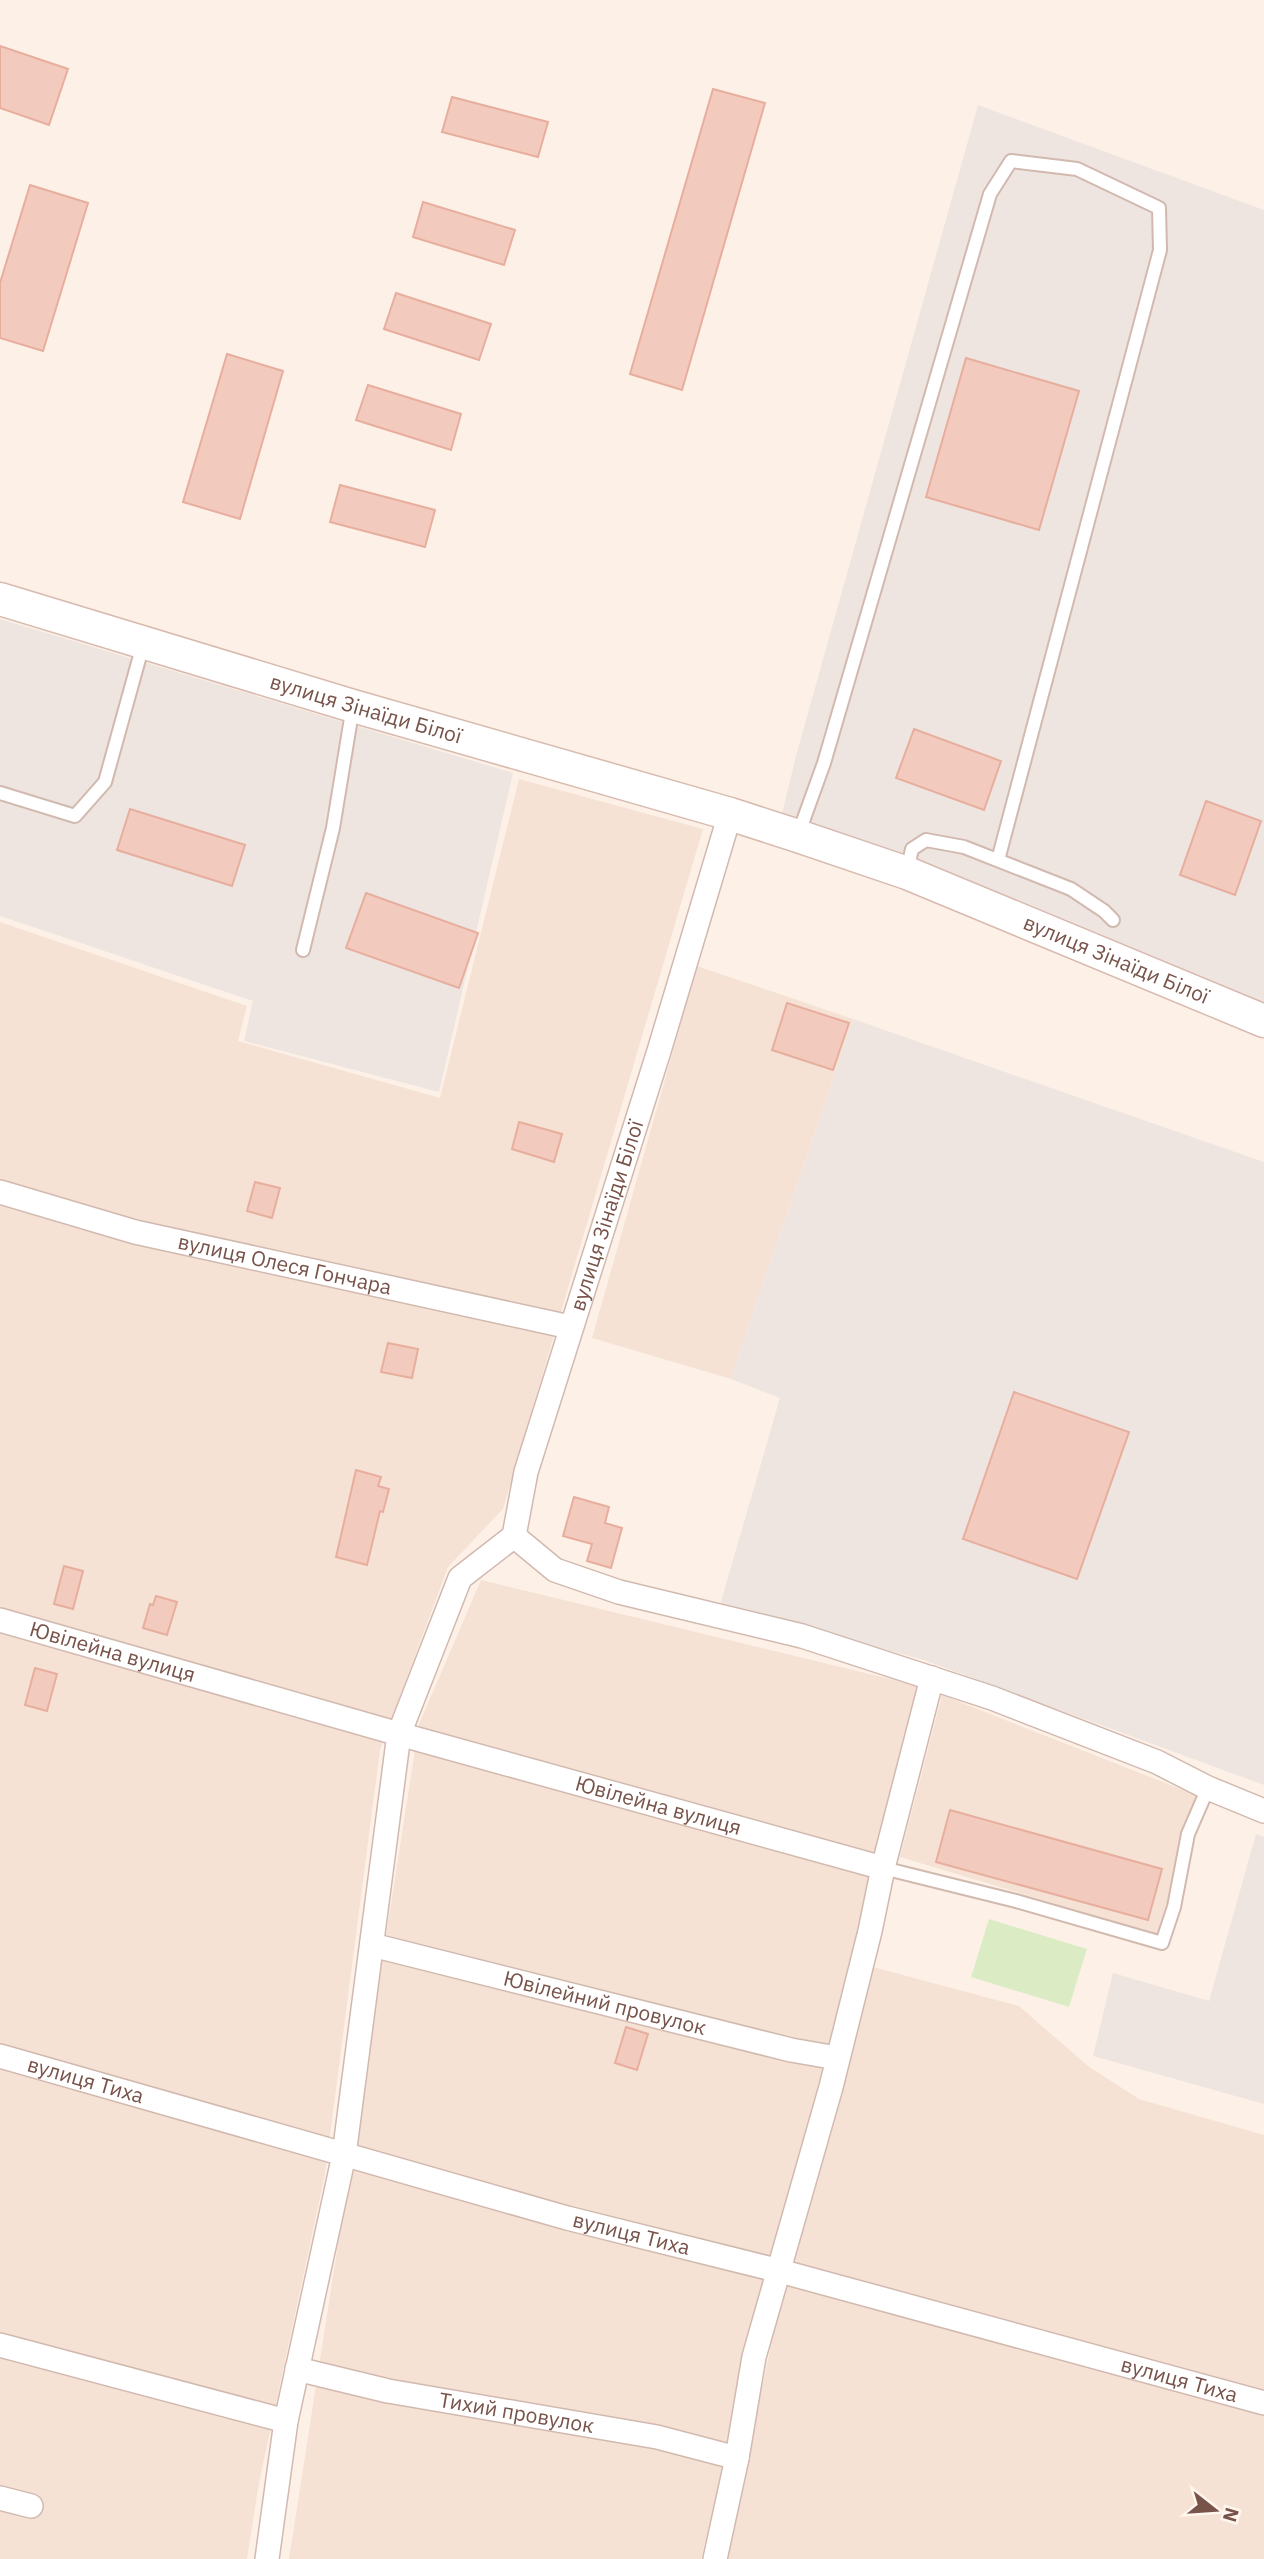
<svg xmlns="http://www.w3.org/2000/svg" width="1264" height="2559" viewBox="0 0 1264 2559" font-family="'IBM Plex Sans',sans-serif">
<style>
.residential{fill:#f5e2d5}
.industrial{fill:#eee5e1}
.green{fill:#dbecc5}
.building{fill:#f3cbbe;stroke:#e7ae9e;stroke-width:2}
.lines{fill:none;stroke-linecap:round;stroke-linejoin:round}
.lane-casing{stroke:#d2b9af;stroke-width:16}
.street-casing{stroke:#d2b9af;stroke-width:26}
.secondary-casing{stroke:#d8baaf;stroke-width:35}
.lane{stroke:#fff;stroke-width:12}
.street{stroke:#fff;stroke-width:23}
.secondary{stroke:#fff;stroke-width:32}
.labels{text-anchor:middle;stroke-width:5;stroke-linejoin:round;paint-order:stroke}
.street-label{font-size:21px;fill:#78534a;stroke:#fff6ee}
</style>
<rect width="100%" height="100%" fill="#fdf1e7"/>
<!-- residential -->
<path class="residential" d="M519,779l184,50 -200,680 -55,58 -68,183 -55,424 -66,309 -12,76h-247v-1637l247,84 -9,35 202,57z
M697,966l156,53 -122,360 -139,-41z
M481,1580l438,106 -218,873h-412l130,-835z
M942,1695l254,100 -37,140 -259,-78z
M873,1967l146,39 69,60 51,33 125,36v424h-538l58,-275z"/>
<!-- industrial -->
<path class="industrial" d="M978,105l286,105v794l-483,-186 15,-62z
M0,619l513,154 -74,319 -195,-51 9,-40 -253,-85z
M853,1019l411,143v623l-340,-125 -204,-55 60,-207 -49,-19z
M1256,1834l8,3v267l-171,-48 20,-83 96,28z"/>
<!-- green -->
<path class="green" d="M989,1919l98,30 -18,58 -98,-30z"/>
<!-- building -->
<path class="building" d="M0,46l68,23 -19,56 -49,-17z
M713,89l52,14 -83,287 -52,-16z
M452,97l96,25 -10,35 -96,-25z
M30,185l58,18 -45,148 -43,-13v-55z
M423,202l92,28 -11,35 -91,-28z
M396,293l95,31 -12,36 -95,-31z
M227,354l56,17 -43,148 -57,-17z
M966,358l113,33 -40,139 -113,-33z
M368,385l93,29 -10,36 -95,-30z
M340,485l95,25 -10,37 -95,-25z
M914,729l87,32 -17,49 -88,-32z
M1206,801l55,20 -26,74 -55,-20z
M130,809l115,36 -13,41 -115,-36z
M366,893l112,40 -19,55 -113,-40z
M787,1003l62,20 -16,47 -61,-20z
M519,1122l43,12 -8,28 -42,-13z
M255,1182l25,6 -8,30 -25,-7z
M388,1343l30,6 -6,29 -31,-6z
M1014,1392l115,40 -52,147 -114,-40z
M356,1470l25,7 -3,9 11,3 -6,23 -3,-1 -13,54 -31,-8z
M574,1497l35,10 -4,16 17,5 -11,40 -24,-7 5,-17 -29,-8z
M64,1566l19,5 -10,38 -19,-5z
M156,1596l21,6 -10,33 -24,-7 7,-24 3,1z
M35,1668l22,6 -10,37 -22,-6z
M950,1810l212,59 -14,51 -212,-58z
M626,2027l22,7 -11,36 -22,-7z"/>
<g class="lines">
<!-- lane casing -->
<g class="lane-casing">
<path id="lane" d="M0,793l75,23 30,-34 39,-141
M798,835l26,-72 166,-569 21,-33 66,8 82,39 1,42 -162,610
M907,871l5,-22 14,-9 38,7 107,42 33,22 9,9
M303,950l30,-122 20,-122
M883,1868l133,33 146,42 12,-36 14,-73 20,-46"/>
</g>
<!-- street casing -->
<g class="street-casing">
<g id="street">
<path id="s1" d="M0,1192l135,40 435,95"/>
<path d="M514,1536l41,34 64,22 183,44 190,62 165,64 51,26 56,23"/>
<path id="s2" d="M514,1536l12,-64 133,-421 71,-237"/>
<path id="s3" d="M0,1620l399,114 484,134"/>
<path id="s4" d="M372,1945l419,105 46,8"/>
<path id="s5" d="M0,2056l567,162 213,53 484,132"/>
<path d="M0,2345l286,76"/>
<path id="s6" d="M297,2369l91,22 269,46 80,21"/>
<path d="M0,2498l31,8"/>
<path d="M267,2559l19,-138 58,-266 55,-421 61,-156 54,-42"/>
<path d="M715,2559l22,-101 17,-101 77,-270 39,-156 13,-63 49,-190"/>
</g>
</g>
<!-- secondary casing -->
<g class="secondary-casing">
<g id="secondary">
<path id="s7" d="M0,599l353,107 377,108 68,22 109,37 357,148"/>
</g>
</g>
<!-- lane -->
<use href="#lane" class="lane"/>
<!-- street -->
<use href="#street" class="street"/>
<!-- secondary -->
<use href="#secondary" class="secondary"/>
</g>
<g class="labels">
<!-- street labels -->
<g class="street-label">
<text dy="7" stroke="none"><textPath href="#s7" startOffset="382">вулиця Зінаїди Білої</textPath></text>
<text dy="7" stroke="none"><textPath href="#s7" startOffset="1174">вулиця Зінаїди Білої</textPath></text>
<text dy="7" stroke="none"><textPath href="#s2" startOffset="334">вулиця Зінаїди Білої</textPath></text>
<text dy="7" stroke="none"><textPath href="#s1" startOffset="294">вулиця Олеся Гончара</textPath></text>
<text dy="7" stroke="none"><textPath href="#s3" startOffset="117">Ювілейна вулиця</textPath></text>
<text dy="7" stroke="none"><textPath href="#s3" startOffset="684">Ювілейна вулиця</textPath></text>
<text dy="7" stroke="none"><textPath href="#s4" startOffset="240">Ювілейний провулок</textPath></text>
<text dy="7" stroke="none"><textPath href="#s5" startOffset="89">вулиця Тиха</textPath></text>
<text dy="7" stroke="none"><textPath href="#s5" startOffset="656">вулиця Тиха</textPath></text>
<text dy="7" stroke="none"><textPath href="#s5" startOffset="1223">вулиця Тиха</textPath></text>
<text dy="7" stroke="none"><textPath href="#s6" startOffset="224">Тихий провулок</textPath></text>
</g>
</g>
<!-- north arrow -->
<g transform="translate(1215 2510) rotate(107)" stroke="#fff6ee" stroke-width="5" paint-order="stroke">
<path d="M0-5L12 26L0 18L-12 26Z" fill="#78534a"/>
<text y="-10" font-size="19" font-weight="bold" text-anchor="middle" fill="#78534a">N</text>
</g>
</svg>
